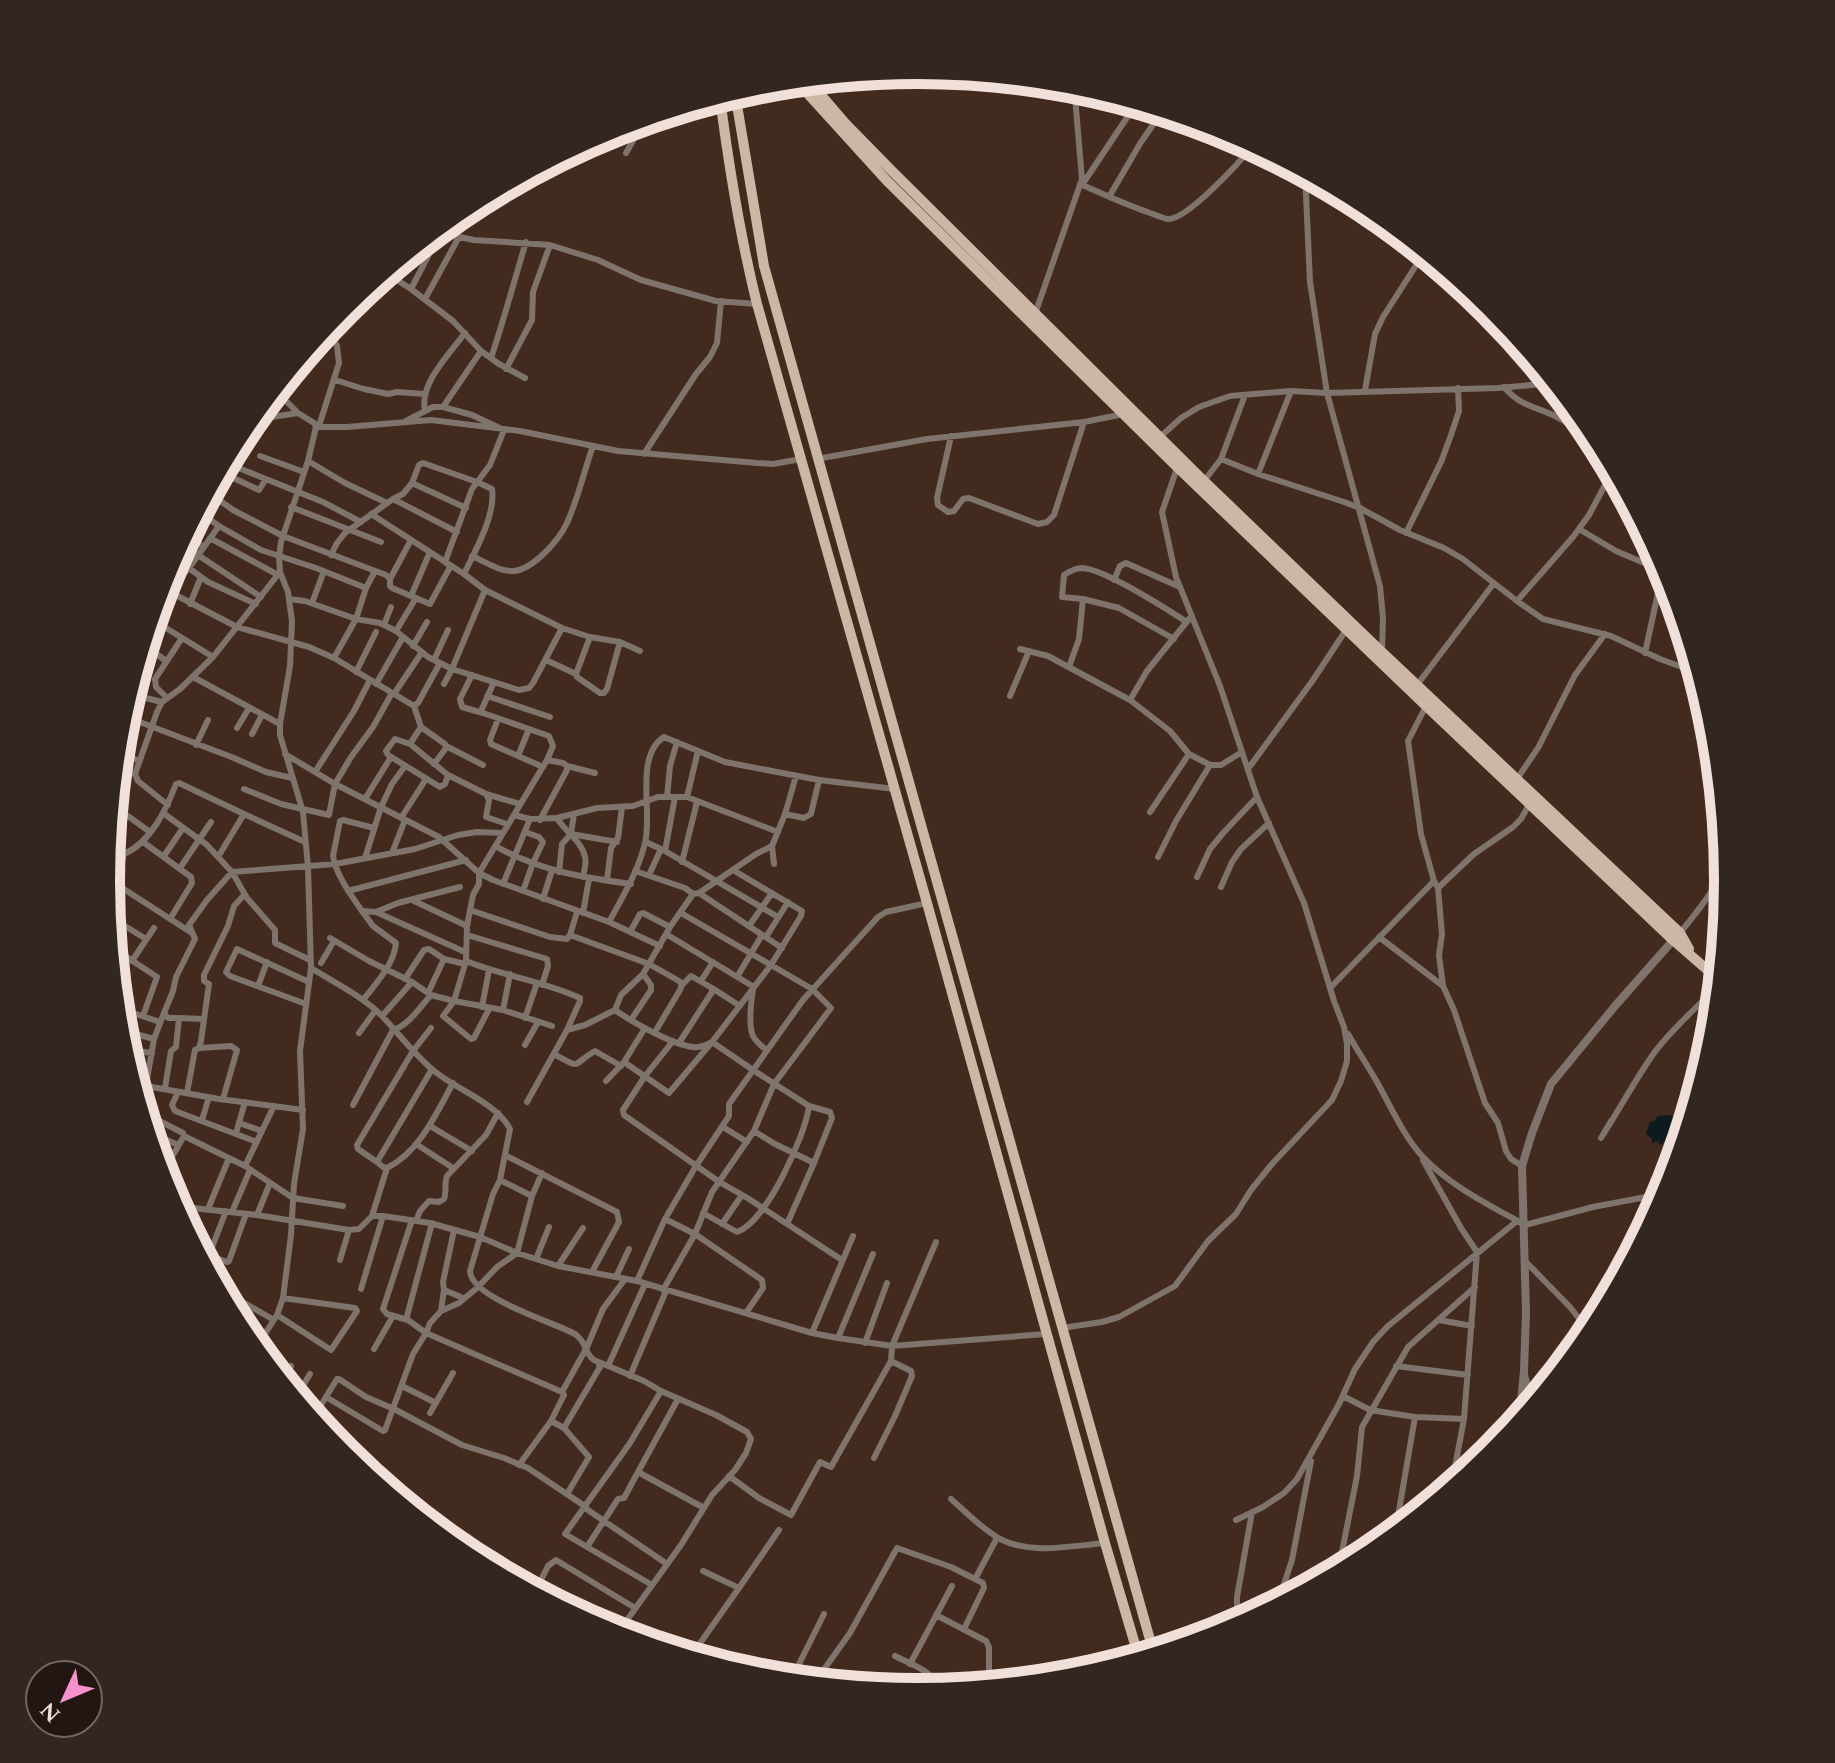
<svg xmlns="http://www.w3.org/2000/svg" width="1835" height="1763" viewBox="0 0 1835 1763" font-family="Spectral,serif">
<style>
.water{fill:#0c1b1d}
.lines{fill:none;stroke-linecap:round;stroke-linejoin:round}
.minor{stroke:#7f746b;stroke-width:6}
.tertiary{stroke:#7f746b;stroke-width:8}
.primary{stroke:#ccb7a4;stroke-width:10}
.rim{fill:none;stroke:#f1e0d9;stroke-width:10}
</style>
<rect width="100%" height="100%" fill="#432a1f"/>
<!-- water -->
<path class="water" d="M1669,1115l6,2 6,7 -2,2 6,5v3l-7,24 -5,-7 1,-4 7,-3 -2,-5 -3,2 -5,-2 -12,6v-4l-7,2v-4l-6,-5 4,-12 4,-1 4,-5z"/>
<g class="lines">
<!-- minor -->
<path class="minor" d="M604,140l6,-9
M626,153l19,-33
M1305,173l5,109 17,111 53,193 3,32 -1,34
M1080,184c23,10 46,21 70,29 6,2 12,5 18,6 19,1 73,-58 85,-74
M1082,185l54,-81
M1109,197l32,-55 21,-30
M436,232l38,8 76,5 48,15 43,20 75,21 41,3
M386,273l25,16 42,32 28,30 18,13 26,14
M411,289l29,-56
M425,299l34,-62
M1035,314l47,-135 -8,-94
M491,358c13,-38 23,-77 35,-116
M506,369l26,-49 1,-28 17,-47
M335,380l29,9 24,5 9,-2 27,2
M1536,384l6,-14
M1504,387c18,21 33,19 55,31 15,8 27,21 42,29
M1365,390l10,-56 8,-17 41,-64
M283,398l21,-26 12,-31
M425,410c-6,-26 25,-57 40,-77
M252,420l46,-7
M406,421l27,-14h10l38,-56
M319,426l20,-63 -2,-17 -10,-18
M316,427h31l84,-7 89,11 98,20 139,12 16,1 28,-5
M951,436l-14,62 1,7 10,7 6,-1 9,-12 6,-1 69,26 9,-2 7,-7 30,-93
M1160,437l21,-19 18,-11 31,-11 61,-5 36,2 171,-5 55,-5
M644,454l52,-80 14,-17 7,-14 4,-42
M260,456l44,16
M817,459l110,-20 157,-17 40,-8
M1221,459l37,15 86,28 16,6 40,22 44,18 19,11 54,42 26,18 68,17 49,23 38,14
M308,461l37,22 42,20
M231,465l92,37 38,20
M225,474l34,16 7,-11
M1258,474l33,-83
M1204,481l17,-22 24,-64
M412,483l54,25
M209,493l24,17 50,26 103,39 4,4v7l2,2 38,16 19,-35v-4l-4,-3 27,-73 18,-24 14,-35 -32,-15 -29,-8
M212,495l19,-30 4,-19
M393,499l64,33
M291,507l90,35
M199,512l20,14 42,24 55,18 50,20
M371,514l93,60 21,16 77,38 28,9 30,5 20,9
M1579,529l37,22 47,20
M1406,533l35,-71 10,-27 8,-24 -1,-23
M187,536l17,11
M210,538l68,37
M198,555l63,42
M331,555l6,-12 8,-10 48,-34 10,-5 9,-11 7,-18 4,-2 54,19 15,7c4,26 -17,62 -28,85
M472,556c12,5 28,16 41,15 20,-1 46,-31 54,-48 11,-24 17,-52 26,-77
M175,558l33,24 48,22
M390,579l21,-39
M1114,580l6,-14 6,-3 54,24
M168,591l69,36 72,20 25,11 80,48 4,-3 22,-40
M411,596l19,-44
M289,599l16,2 51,18 24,4 16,8 32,26 24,12 67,21 10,-2 4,-5 29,-55
M1083,599l-21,-2 2,-22c6,-4 11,-7 18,-7 23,1 84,41 105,54
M159,601l30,-33 30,-42
M1517,601l56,-64 16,-22 24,-45
M312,603l12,-32
M190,604l11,-27
M153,620l60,37
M384,625l7,-18
M396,631l20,-33
M590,637l-14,37 1,3 23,16h4l3,-4 13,-47
M145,645l21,16
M413,646l14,-24
M1020,649l28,7 82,44 40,31 19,23 21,11h11l21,-13
M1645,653l19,-88
M334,658l22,-39 10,-31 9,-17
M434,660l14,-30
M546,660l30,14
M1069,667l10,-28 4,-40 36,9 55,31
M356,672l20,-40
M472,675l-12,24 2,8 21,6
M193,677l87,47
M376,684l27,-47
M444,684l8,-15 33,-79
M1417,685l77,-102
M130,694l32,8
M394,694l28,-42
M487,696l63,21
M1010,696l19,-45
M167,698l-11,-11 -1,-8 27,-41
M1130,700l17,-29 42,-52
M414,706l7,21 24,17 1,4 -12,16
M1426,706l-18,35 13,93 13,47 4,7 4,46 -3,21 4,31 11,24 31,93 13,20 8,28 5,8 11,7
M124,716l110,42 32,14 26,6
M498,719l-8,21 1,4 52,23
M237,728l12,-20
M252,734l10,-19
M410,744l11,-17
M196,745l12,-25
M446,746l37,19
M119,752l20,9
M285,754l50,30 104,53 40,36 14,7 116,42 51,24
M518,756l11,-27
M567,766l28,7
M1248,769l65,-89 33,-50
M315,772l39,-61 16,-31
M448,775l-3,9 -5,3 -52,-32 -2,-4 9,-12 15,5 38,31 38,19 3,6 -3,17 21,7
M1517,779l21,-31 37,-73 30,-41
M244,789l37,15 48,11 6,-31 16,-27 22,-30 19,-34
M486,794l34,10
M667,797l3,-31 7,-24
M687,797l11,-46
M365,799l26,-42
M168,805l-30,-24 -3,-7 22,-62 5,-10 18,-13 33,-32 67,-85
M1150,812l39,-58
M163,813l44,32 11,12
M785,814l19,4 7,-4 8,-34
M514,815l16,4 27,-1 40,-10 36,-2 25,-9h29l91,35
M112,817l4,-6h5l29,21
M401,818l25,-39
M557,818c8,14 25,23 28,39 2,6 -1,14 -2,20
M540,820l27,-50v-4l-4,-3 -16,-3
M374,828l-31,-8 -3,1 -7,35c3,19 18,39 29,55l14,1 22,-9 62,-16
M571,834l46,8
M143,842l48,35 1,6 -22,36
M305,842l-61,-28 -26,43 14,15 15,26 28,32v13l35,17
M646,842l19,9 113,66
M495,846c46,25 85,31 136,38
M665,851l10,-54
M392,853l13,-33
M164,856l19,-28
M1158,857l18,-36 34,-56
M365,858l16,-51 11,-23 13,-18
M682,862l15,-60
M774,864l-2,-18 13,-32 11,-38
M180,868l31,-46
M635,871l50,17 8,6
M559,872l3,-28 9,-10 3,-20
M649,875l12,-26
M1197,877l13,-28 14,-17 33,-35
M607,880l4,-32 7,-10 4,-31
M116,884l76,49
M503,884l27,-65
M1221,887l11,-25 9,-13 28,-26
M1438,888l36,-34 39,-27 8,-8 9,-16
M348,891l118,-31
M523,891l10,-28 10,-21 -4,-5 -14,-5
M699,893l83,55
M543,899l9,-29
M412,900l55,26
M470,910l80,27 17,2 3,-4 7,-23
M362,911l11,15 23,17c-2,22 -20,40 -33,57
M376,912l89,40
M583,913l6,-34
M681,913l90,52 30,-49 1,-5 -69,-41
M112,918l34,21
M609,922c14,-26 29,-50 36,-79 8,-30 -11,-87 19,-106l61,25 94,18 76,9
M749,926l23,-33
M111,928l6,-47 7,-27c27,-12 42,-44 52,-70l3,-1 65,31
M630,932l10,-18 3,-1 27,14
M1680,933c19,-24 39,-46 47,-76
M666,934l88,53
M467,935l80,24 1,7 -6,19
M570,935l79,29 30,17 3,4 -2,5 -25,42
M766,937l22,-35
M1379,937l64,49
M330,938l39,23 43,21 19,13 23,6 12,-40 1,-35 6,-31 6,-11v-11l68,-113 6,-14 -4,-10 -66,-23 -2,-2 13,-29
M113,948l44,29 -14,39
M132,961l22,-33
M466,961c37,15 78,20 114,37v3l-13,29 -40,72
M321,963l13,-22
M311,968c24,15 51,28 71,48 17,18 32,38 51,54 22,19 64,33 77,59l-10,51 -7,14 -23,77c1,27 83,51 105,63 12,8 9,19 19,26l50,21 17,10 55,24 31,17 4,7 -5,14 -11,17 -23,25 -31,50 -64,89
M737,977l25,-42
M116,979l13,6
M405,979l19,-29 5,-1 15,10 21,5
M701,981l12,-19
M258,986l9,-24
M712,988l28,18
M1330,988l104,-107
M753,989c-2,13 -5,35 0,47 3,6 10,11 14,15
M428,993l16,-34
M306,1004l-76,-28 -4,-4 11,-23 72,33
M482,1007l7,-37
M118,1008l42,14
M489,1009l-15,29 -3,1 -28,-23 11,-15 49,9 49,16
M503,1010l7,-36
M615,1010c17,12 58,35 78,37 8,1 13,-2 19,-5l41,28 56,36c-3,28 -43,117 -72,126l-34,-19
M382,1016l30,-34
M179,1018h-11l-4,-5 9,-22 3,-14 19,-38 -6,-14 18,-25 25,-28 103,-8 80,-15 43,-14 19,-3 26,1
M525,1018l12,-35
M631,1020l20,-30v-5l-8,-11
M121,1030l33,9
M567,1030l18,-5 30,-15 6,-15 22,-21 27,-47 23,-33 6,-1 57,-39 16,-8
M359,1033l16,-22
M1348,1034c9,16 20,32 29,48 14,25 26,53 45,74 28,30 67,49 103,69l68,-18 74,-14
M673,1041l-28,35 -22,34 1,5 94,66 31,18 93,61
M679,1043l33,-51v-4l-21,-12 -9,9
M525,1045l13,-23
M199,1048l32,-2 6,4 -14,49
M554,1054c29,16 17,11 41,-3l26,15
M126,1055l11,-4 15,2
M624,1062l45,31 43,-51 59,-77 41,24 19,19 -57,76 -20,47 -42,61 -17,42 -32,56
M432,1069l-55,93 6,5 4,1c33,-17 49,-54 66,-85
M606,1081l18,-19 21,-34
M135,1084l84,15 84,11
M146,1085l8,-46 10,-26
M165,1088l6,-37 5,-4 3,-29 24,1
M178,1092l-6,13 3,6 82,31
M187,1093l8,-43 4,-2 2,-7 8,-57 -5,-3v-6l24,-49 6,-20 10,-11
M353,1105l40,-75c16,-5 27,-23 38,-35
M274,1106l-29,60 48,32 50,8
M144,1113l39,20 1,3 -22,38
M202,1120l7,-23
M1611,1121l-10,17c18,-28 34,-58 53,-85 16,-22 45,-48 65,-68
M239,1123l23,8
M430,1126l42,25
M723,1127l24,15
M754,1131l21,13 39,19
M149,1132l29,13
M236,1133l9,-31
M184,1136l61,30
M416,1144l37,24
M505,1155l112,57 2,10 -27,50
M1423,1160l38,68 16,24 -13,167 -13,69
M377,1162l-19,-13 -1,-4 56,-94 18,-23
M532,1196l10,-23
M175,1206l82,9 92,15 10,-1 13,-13h11l47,7 50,14 37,16 41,13 79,15 175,52 26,5 54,8 154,-12
M208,1209l21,-51
M226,1211l-15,39 3,7 13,5 2,-1 17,-47
M232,1212l18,-42
M257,1215l13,-32
M372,1216l15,-48
M665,1219l30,15 67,46 1,8 -17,25
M416,1221l4,-10 9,-10 10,1 5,-3c3,-8 0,-15 3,-23l39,-41 12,-22
M184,1223l6,-15
M432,1223l-25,93 1,4 18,13 136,59 2,3 -13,26 -32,44
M722,1224l20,-29
M787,1224l27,-61 18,-45 -2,-6 -21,-6
M536,1259l13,-32
M340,1260l9,-30
M1525,1261l45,46 21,27
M558,1266l25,-38
M616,1277l13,-28
M637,1281l28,-62 31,-53 33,-50v-12l74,-104 75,-83 8,-5 41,-9
M361,1289l22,-73
M444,1290l19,8
M232,1296l42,24
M441,1311l3,-21 -1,-8 11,-52
M277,1315l54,35 26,-39 -2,-3 -72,-10
M408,1320l-21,-6 -4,-5 29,-89
M1439,1320l33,6
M1062,1328l40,-6 17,-5 56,-31 33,-45 28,-27 15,-24 21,-26 60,-64 9,-19 6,-20v-17l-3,-17 -10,-26 -30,-98 -47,-106 -37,-111 -44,-109 -14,-65 15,-44
M812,1333l41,-97
M838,1338l35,-84
M865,1343l22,-60
M256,1348l21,-33 6,-17 8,-63 3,-51 9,-55 -3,-78 11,-83 -3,-101 -5,-55 -23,-77v-11l10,-58 2,-45 -4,-29 -8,-20 -1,-15 2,-15 27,-81 8,-34 -2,-4 -16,-10 -22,-22
M374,1349l19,-33
M608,1366l37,-82
M1396,1366l72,9
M1525,1375l8,30
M630,1376l36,-85
M281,1379l10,-13
M402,1386l34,17
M562,1392l25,-45 16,-38 22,-30
M1343,1396l27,14 45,7 49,2
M296,1397l14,-23
M326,1397l57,34 2,-1 28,-76 13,-21 4,-10 11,-12 18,-8 19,-16 19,-20 20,-14 15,-57 -32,-16
M678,1399l-40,73 66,36
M301,1403l15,10
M430,1413l23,-40
M313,1418l24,-39h2l27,18 28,12 68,36 42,13 24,10 58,39
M551,1421l13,7 25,29 -22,37
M564,1428l36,-61 -2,-5
M874,1458l21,-42 17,-40 -1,-5 -20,-10
M729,1476l30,22 32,17 29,-53 11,5 60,-106 1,-15 44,-104
M951,1499c15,13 31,30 49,40 32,16 70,7 105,4
M585,1508l82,56
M1236,1520l27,-13 21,-14 13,-14 42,-75 16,-35 18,-27 15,-16 129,-105
M1395,1534l20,-117
M587,1547l31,-48 6,-1 14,-26
M1338,1572l19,-96 5,-49 46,-80 67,-60
M975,1579l22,-41
M652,1585l-87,-51 65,-91 31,-52
M739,1588l40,-58
M532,1591l31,6 63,24
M535,1592l13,-26 8,-6 79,48
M1277,1605l15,-45 19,-99
M936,1615l50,26 3,6v39
M1243,1623l-6,-10v-16l15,-85
M662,1634l34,15 -4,8
M696,1649l43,-61 -36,-17
M895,1656c15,8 38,15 45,32l-4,3
M910,1664l42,-78
M885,1677l26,15
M791,1680l33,-66
M826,1684l-6,-6v-3l30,-42 47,-85 54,19 32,16 1,5 -20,41"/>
<!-- tertiary -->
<path class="tertiary" d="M1519,1422l5,-51 2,-58 -4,-147 10,-33 19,-49 64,-78 60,-68"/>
<!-- primary -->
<path class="primary" d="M809,81l36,42 47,48 312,310 178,171 298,281 9,16
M797,82l90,99 290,286 249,239 247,234 46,40
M735,93l29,173 390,1388
M720,98c9,69 20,138 37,206l170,599 178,640 34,115"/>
</g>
<!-- crop -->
<path d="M0 0H1835V1763H0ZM120 881a797 797 0 1 1 1594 0a797 797 0 1 1-1594 0Z" fill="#322621" fill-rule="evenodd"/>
<path class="rim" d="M120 881a797 797 0 1 1 1594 0a797 797 0 1 1-1594 0Z"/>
<!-- north arrow -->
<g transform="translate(64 1699) rotate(226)"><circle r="38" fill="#211611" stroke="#746761" stroke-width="2"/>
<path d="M0-6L14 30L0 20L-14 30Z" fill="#f790cd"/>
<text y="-12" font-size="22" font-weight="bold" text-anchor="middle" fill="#f1e0d9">N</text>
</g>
</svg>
